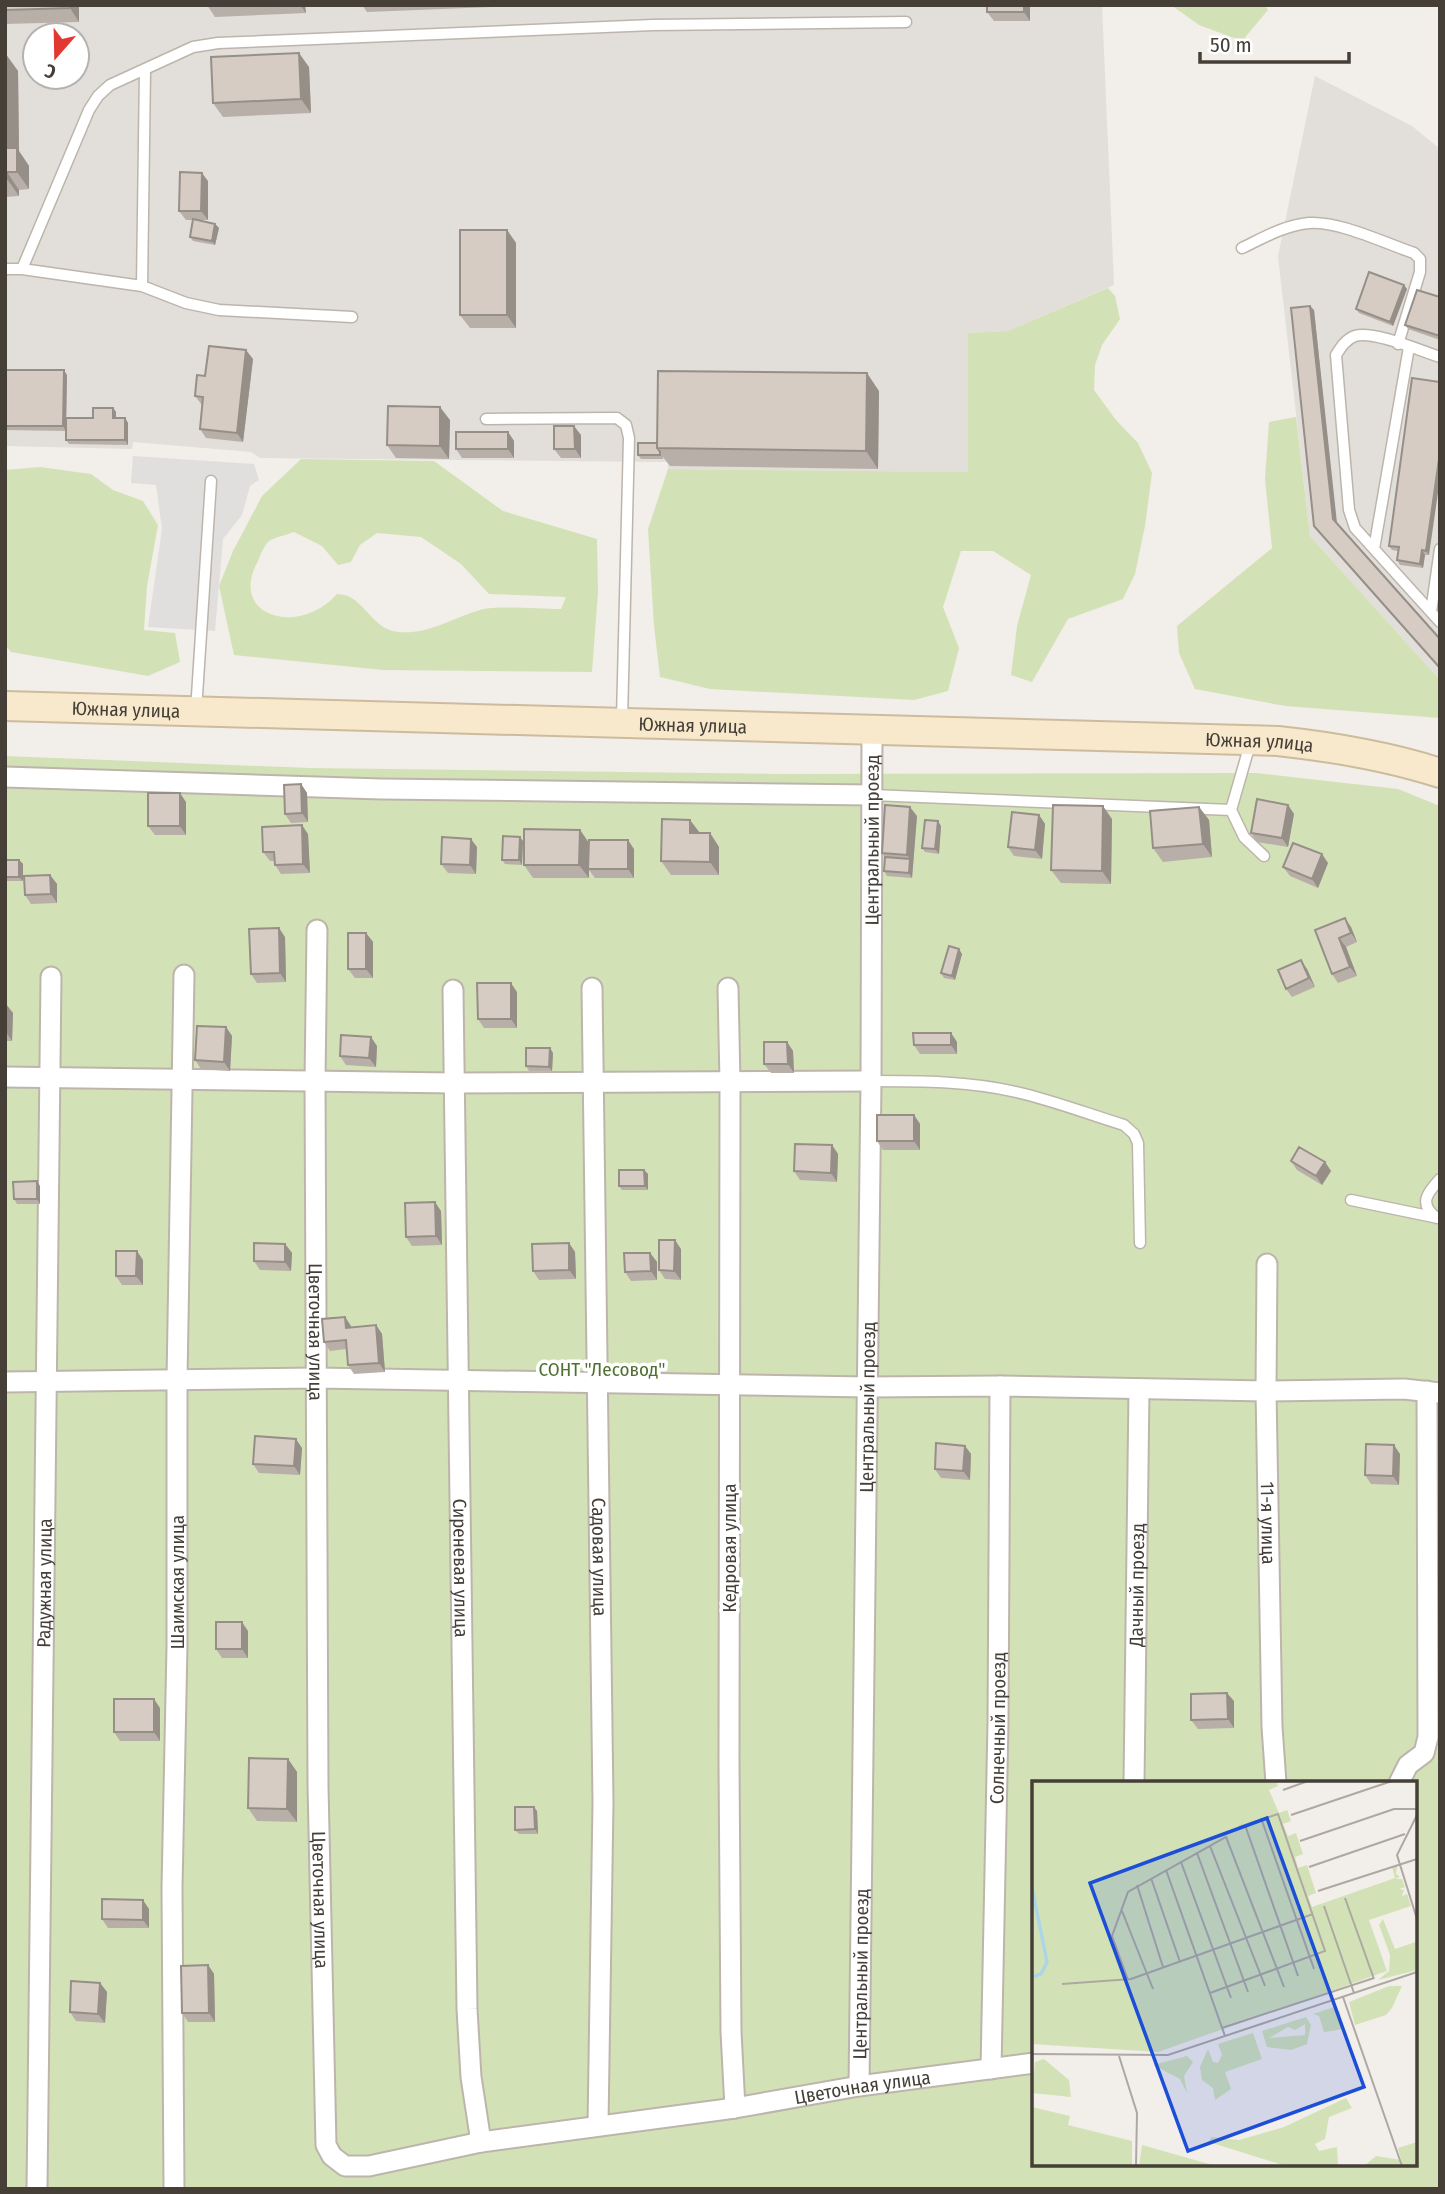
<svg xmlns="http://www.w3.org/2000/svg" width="1445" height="2194" viewBox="0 0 1445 2194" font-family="'Fira Sans Condensed',sans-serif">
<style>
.industrial{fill:#e2deda;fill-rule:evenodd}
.green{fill:#d3e2b6;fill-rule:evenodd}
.parking{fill:#e1dfdd}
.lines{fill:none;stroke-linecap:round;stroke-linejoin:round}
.service-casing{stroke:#bdb5ac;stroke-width:13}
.minor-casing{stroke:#bdb5ac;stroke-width:23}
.secondary-casing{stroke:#cdbb9e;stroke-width:32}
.service{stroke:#fff;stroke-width:10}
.minor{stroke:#fff;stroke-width:19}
.secondary{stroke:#f8e9cd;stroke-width:28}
.wall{fill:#b8afa8}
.shaded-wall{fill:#968f88}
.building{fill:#d6ccc3;stroke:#968f88;stroke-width:2}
.labels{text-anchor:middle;stroke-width:7;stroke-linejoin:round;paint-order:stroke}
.street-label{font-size:19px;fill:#453f38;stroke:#fff}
.park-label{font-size:19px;fill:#507032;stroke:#fff}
.inset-river{fill:none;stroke:#acd6e8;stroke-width:3.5}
.inset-road{fill:none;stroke:#ada8a2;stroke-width:2}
.view{fill:#1d4ed8;fill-opacity:0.15;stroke:#1d4ed8;stroke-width:3.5}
.inset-edge{fill:none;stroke:#453f38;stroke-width:3.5}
</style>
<rect width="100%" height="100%" fill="#f2eee9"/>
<!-- industrial -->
<path class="industrial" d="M5,5h1097l12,280 -106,46 -40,2v139l-300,-3v-7l-408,-4 -9,-6 -118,-10 -1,7 -127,-3zM35,35h42v42h-42z
M1315,76l97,50 28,23v531l-130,-144 -32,-280z"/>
<!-- green -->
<path class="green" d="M1171,5h94l3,5 -26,31 -43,-16z
M1108,288l7,8 5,23 -18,26 -7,20 -1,25 22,30 22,23 14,30 -7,53 -10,48 -12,25 -55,20 -36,63 -21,-7 6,-49 14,-51 -38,-24h-32l-18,56 16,41 -11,43 -34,9 -204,-11 -50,-12 -6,-51 -6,-97 20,-60 300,3v-139l40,-2z
M1296,417l14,119 130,144v38l-155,-12 -90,-17 -16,-36 -2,-27 95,-78 -7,-69 4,-57z
M301,459l133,2 69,50 94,28 1,53 -6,80 -209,-2 -149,-15 -15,-69 14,-35 29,-55zM294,532l28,14 16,19 13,-3 9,-17 17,-12 44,4 40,27 28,30 77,3 -5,12c-20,0 -65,-4 -81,1 -27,8 -53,25 -82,22 -28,-3 -34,-38 -61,-38 -37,43 -110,23 -79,-33 2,-5 6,-15 10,-19 6,-5 19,-7 26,-10z
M40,467l51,7 22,16 30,11 15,24 -11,61 -3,44 31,3 5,29 -32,14 -137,-24 -6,-7v-175z
M5,756l305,12 468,6 478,-1 142,16 42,17v1383h-1435zM1034,1783h381v381h-381z"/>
<!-- parking -->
<path class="parking" d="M133,456l121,8 5,16 -9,6 -8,29 -19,24 -8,92 -67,-4 14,-98 -6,-44 -25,-2z"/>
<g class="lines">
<!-- service casing -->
<g class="service-casing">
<path id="service" d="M1242,248c21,-10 43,-23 67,-25 31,-2 75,20 105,30l6,6v13l-22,72
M5,269h17
M142,286l3,-216
M352,317l-133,-7 -33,-7 -44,-17 -120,-17 67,-159 9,-14 12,-11 83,-38 25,-4 435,-18 253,-3
M1440,357c-19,-6 -67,-27 -85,-21 -9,3 -14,11 -19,19l13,155 6,18 85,94
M486,419l131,-1 9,7 3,13 -7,281
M1374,549l35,-202
M1431,612l9,-63
M196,711l15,-230
M872,795l359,15 13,27 20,19
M1231,810l19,-66
M871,1081c48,0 98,0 145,11 36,8 72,22 108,33l10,9 4,9 2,100
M1351,1200l87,18
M1437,1218c-19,-14 -10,-25 3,-39"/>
</g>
<!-- minor casing -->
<g class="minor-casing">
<g id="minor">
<path d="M5,777l376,12 491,6"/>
<path id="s1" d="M317,930l-2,151 3,705 8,359 6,11 13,10h24l112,-24 254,-34 124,-22 175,-23"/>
<path id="s2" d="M592,988l11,814 -5,323"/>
<path d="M728,988l2,93 -1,680 2,271 4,76"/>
<path id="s3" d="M453,990l14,1019 4,68 10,65"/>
<path d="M5,1077l449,6 417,-2"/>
<path id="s4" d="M1267,1264l-1,127 6,336 4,56"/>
<path d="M5,1382l312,-4 550,9 133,-1 266,5 138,-2 36,4"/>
<path id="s5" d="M1134,1783l5,-394"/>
<path d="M1399,1783l9,-18 16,-12 4,-16 -1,-346"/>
<path id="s6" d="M991,2069l7,-347 2,-336"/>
<path id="s7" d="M859,2086l12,-1005 1,-352"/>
<path id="s8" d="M37,2189l14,-1212"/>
<path id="s9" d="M174,2189l-2,-301 5,-242v-267l7,-404"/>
</g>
</g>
<!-- secondary casing -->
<g class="secondary-casing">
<g id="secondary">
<path id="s10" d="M5,706l1273,35c55,6 109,15 162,32"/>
</g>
</g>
<!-- service -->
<use href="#service" class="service"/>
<!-- minor -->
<use href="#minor" class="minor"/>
<!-- secondary -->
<use href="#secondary" class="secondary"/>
</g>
<!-- wall -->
<path class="wall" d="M5,5h74v17l-74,2z
M207,5h98l1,8 -91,4z
M362,5h177l-172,7z
M1030,5v16h-36l-7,-9z
M5,53l13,18 1,80 10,15v23l-10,1v6l-14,1z
M309,67l2,46 -88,4 -10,-14z
M208,181v39h-12l19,4 4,4 -4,17 -22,-4 -3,-4 3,-17h-7l-7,-9z
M507,230l9,13v85h-46l-10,-13z
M1404,285l3,4 -14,37 -34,-13 -3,-4z
M1440,297v43l-32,-11 -3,-4z
M1314,310l22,212 104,117v30l-126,-143z
M253,359l-10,83 -37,-4 -6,-9 2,-24 -7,-9 10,-20z
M5,370l62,5 -1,43h27l20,-10 3,4v6h9l3,5v22l-59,-1 -3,-4v-9l-61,-1z
M1412,378l17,177h-4l-2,13 -23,-3 -3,-5 1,-9 -6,-1 -3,-4z
M879,391l-1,78 -208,-3 -7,-9v2h-22l-3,-4 19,-12z
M450,420l-1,39 -53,-1 -9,-13z
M508,432l6,9v17h-52l-6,-9z
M581,435v23h-20l-7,-9z
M301,784l6,9 1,29 -17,1 -6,-9z
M186,802v33h-31l-7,-9z
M1288,805l6,9 -6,33 -31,-5 -6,-9z
M1199,807l10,13 3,37 -49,5 -10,-14z
M1039,815l6,9 -3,35 -28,-3 -6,-9z
M917,816l-5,62 -25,-2 -3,-5 1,-14 -3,-4z
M1112,819l-1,65 -50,-1 -10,-13z
M941,826l-2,28 -14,-2 -3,-4z
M580,830l9,13 45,6v29h-39l-6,-8v8h-56l-9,-13z
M710,833l9,14v28h-48l-10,-14z
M308,834l2,39 -29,1 -6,-9v-4h-5l-7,-9z
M523,841l-1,24 -17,-1 -3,-4z
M477,847l-1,27 -28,-1 -7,-9z
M5,860h14l4,4v17h-18z
M1328,863l-10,25 -28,-12 -7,-9z
M50,875l7,9v19l-26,1 -6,-9z
M1351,927l6,15 -11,5 11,29 -19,7 -6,-9 -17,-44z
M366,933l7,9v36h-18l-7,-9z
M285,937l1,45 -29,1 -6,-9z
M962,954l-7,26 -11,-2 -3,-5z
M1307,969l8,18 -23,10 -6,-8z
M517,992v36h-33l-6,-9z
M5,1004l8,9 -1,28h-7z
M226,1027l6,9 -2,35 -29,-2 -6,-9z
M951,1033l6,9v12h-37l-6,-9z
M787,1042l6,9 1,22h-23l-7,-9z
M377,1046l-1,21 -30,-2 -6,-9z
M553,1053l-1,18h-23l-3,-5z
M914,1115l6,9v26h-37l-6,-9z
M832,1145l6,9 -1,28 -37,-2 -6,-9z
M1291,1161l34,1 6,9 -9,14 -25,-15z
M644,1170l4,4v16h-26l-3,-4z
M40,1186v18h-23l-3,-5z
M441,1211l1,34 -30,1 -6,-9z
M569,1243l6,9 1,27 -37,1 -6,-9z
M285,1244l7,9 -1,18 -31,-1 -6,-9z
M681,1249v31l-16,-1 -6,-9z
M650,1253l7,9v18l-26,1 -6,-9z
M143,1260v25h-21l-6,-9z
M345,1317l6,10 25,-2 6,9 3,38 -31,2 -6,-9 -2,-16 -16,2 -6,-9z
M965,1446l6,8 -1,26 -29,-2 -6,-9z
M302,1448l-2,27 -41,-2 -6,-9z
M1400,1454l-1,31 -28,-1 -6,-9z
M248,1631v27h-26l-6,-9z
M1234,1701v27l-36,1 -7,-9z
M160,1708v33h-40l-6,-9z
M288,1759l9,13v50l-40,-1 -9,-13z
M537,1811l1,23h-19l-4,-4z
M149,1909v19h-41l-6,-9z
M208,1965l6,9 1,48h-27l-6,-9z
M100,1983l7,9 -2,31 -29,-2 -6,-9z"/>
<!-- shaded-wall -->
<path class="shaded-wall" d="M70,5h9v17l-9,-14z
M300,5h5l1,8z
M1024,5h6v16l-6,-9z
M5,53l13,18 1,80 10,15v23l-12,-17 -11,-24z
M299,53l10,14 2,46 -10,-14z
M7,172l12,18v6l-12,-17z
M202,173l6,8v39l-7,-9z
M215,224l4,4 -4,17 -3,-4z
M507,230l9,13v85l-9,-13z
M1404,285l3,4 -14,37 -3,-4z
M1310,306l4,4 23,213 -4,-4z
M246,350l7,9 -10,83 -6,-9z
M64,370l3,5 -1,56 -3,-5z
M867,373l12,18 -1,78 -12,-18z
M440,407l10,13 -1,39 -9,-13z
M113,408l3,4v11l-3,-5z
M125,418l3,5v22l-3,-5z
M574,426l7,9v23l-6,-9z
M508,432l6,9v17l-6,-9z
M1440,452v27l-11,76 -3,-4z
M1422,550l3,5 -2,13 -3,-4z
M301,784l6,9 1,29 -6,-9z
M180,793l6,9v33l-6,-9z
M1288,805l6,9 -6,33 -6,-9z
M1103,806l9,13 -1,65 -9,-13z
M910,807l7,9 -5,62 -3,-5 1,-14 -3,-4z
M1199,807l10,13 3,37 -9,-13z
M1039,815l6,9 -3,35 -7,-9z
M690,820l10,13h-10z
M938,821l3,5 -2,28 -4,-5z
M302,825l6,9 2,39 -7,-9z
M580,830l9,13v35l-10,-13z
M710,833l9,14v28l-9,-13z
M520,837l3,4 -1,24 -3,-5z
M471,839l6,8 -1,27 -6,-9z
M628,840l6,9v29l-6,-9z
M1322,854l6,9 -10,25 -6,-9z
M19,860l4,4v17l-4,-4z
M50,875l7,9v19l-6,-9z
M1345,918l6,9 6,15 -6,-9z
M279,928l6,9 1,45 -6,-9z
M366,933l7,9v36l-7,-9z
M1339,938l7,9 11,29 -7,-9z
M959,949l3,5 -7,26 -3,-4z
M1301,960l6,9 8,18 -6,-9z
M511,983l6,9v36l-6,-9z
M6,1004l7,9 -1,28 -6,-9z
M226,1027l6,9 -2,35 -6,-9z
M951,1033l6,9v12l-6,-9z
M371,1037l6,9 -1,21 -7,-9z
M787,1042l6,9 1,22 -6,-9z
M550,1048l3,5 -1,18 -3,-4z
M914,1115l6,9v26l-6,-9z
M832,1145l6,9 -1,28 -6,-9z
M1325,1162l6,9 -9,14 -6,-9z
M644,1170l4,4v16l-3,-4z
M37,1181l3,5v18l-3,-5z
M435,1202l6,9 1,34 -6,-9z
M675,1240l6,9v31l-7,-9z
M569,1243l6,9 1,27 -7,-9z
M285,1244l7,9 -1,18 -6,-9z
M137,1251l6,9v25l-7,-9z
M650,1253l7,9v18l-6,-9z
M345,1317l6,9 1,11 -6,-9z
M376,1325l6,9 3,38 -6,-9z
M296,1439l6,9 -2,27 -6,-9z
M1394,1445l6,9 -1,31 -6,-9z
M965,1446l6,8 -1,26 -7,-9z
M242,1622l6,9v27l-6,-9z
M1227,1693l7,8v27l-6,-9z
M154,1699l6,9v33l-6,-9z
M288,1759l9,13v50l-10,-13z
M534,1807l3,4 1,23 -3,-5z
M143,1900l6,9v19l-6,-8z
M208,1965l6,9 1,48 -6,-9z
M100,1983l7,9 -2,31 -7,-9z"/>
<!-- building -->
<path class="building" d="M5,5h65v3l-65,2z
M987,5h37v7h-37z
M5,53l1,95h11v24h-10v7h-2z
M299,53l2,46 -88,4 -2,-46z
M180,172l22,1 -1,38h-22z
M193,219l22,5 -3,17 -22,-4z
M460,230h47v85h-47z
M1369,272l35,13 -14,37 -34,-13z
M1417,290l23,7v39l-35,-11z
M1310,306l23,213 107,120v29l-126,-142 -23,-218z
M209,346l37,4 -9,83 -37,-4 3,-32 -8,-1 2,-21 8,1z
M5,370h59l-1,56h-58z
M658,371l209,2 -1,78 -209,-3z
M1412,378l28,4v70l-14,99 -4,-1 -2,14 -23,-4 2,-13 -10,-1z
M388,406l52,1v39l-53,-1z
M93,408h20v10h12v22h-59v-22h27z
M554,426h20l1,23h-21z
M456,432h52v17h-52z
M638,443h19v5l3,4v3h-22z
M301,784l1,29 -17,1 -1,-29z
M148,793h32v33h-32z
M1257,799l31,6 -6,33 -31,-5z
M885,805l25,2 -3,48 -25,-2z
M1053,805l50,1 -1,65 -51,-1z
M1199,807l4,37 -50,4 -3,-37z
M1012,812l27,3 -4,35 -27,-3z
M662,819l28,1v13h20v29l-49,-1z
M925,820l13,1 -3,28 -13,-1z
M302,825l1,39 -28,1 -1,-13h-11l-1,-25z
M524,829l56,1 -1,35h-55z
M503,836l17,1 -1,23h-17z
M442,837l29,2 -1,26 -29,-1z
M589,840h39v29h-40z
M1293,843l29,11 -10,25 -29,-12z
M885,857l25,2 -1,14 -25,-2z
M5,860h14v17h-14z
M50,875l1,19 -26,1 -1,-19z
M1345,918l6,15 -12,5 11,29 -18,7 -17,-44z
M279,928l1,45 -29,1 -2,-45z
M348,933h18v36h-18z
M949,946l10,3 -7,27 -11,-3z
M1301,960l8,18 -23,11 -8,-19z
M477,983h34v36h-33z
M5,1004h1v28h-1z
M197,1026l29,1 -2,35 -29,-2z
M913,1033h38v12h-37z
M341,1035l30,2 -2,21 -29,-2z
M764,1042h23l1,22h-24z
M526,1048h24l-1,19 -23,-1z
M877,1115h37v26h-37z
M795,1144l37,1 -1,28 -37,-2z
M1299,1147l26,15 -9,14 -25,-15z
M619,1170h25l1,16h-26z
M37,1181v18h-23l-1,-17z
M435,1202l1,34 -30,1 -1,-34z
M659,1240h16l-1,31 -15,-1z
M254,1243l31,1v18l-31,-1z
M569,1243v27l-36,1 -1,-27z
M116,1251h21l-1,25h-20z
M624,1253h26l1,18 -26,1z
M345,1317l1,11 30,-3 3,38 -31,2 -2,-25 -22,2 -2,-23z
M255,1436l41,3 -2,27 -41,-2z
M936,1443l29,3 -2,25 -28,-2z
M1366,1444l28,1 -1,31 -28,-1z
M216,1622h26v27h-26z
M1227,1693l1,26 -37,1v-26z
M114,1699h40v33h-40z
M249,1758l39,1 -1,50 -39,-1z
M515,1807h19l1,22 -20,1z
M102,1899l41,1v20l-41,-1z
M208,1965l1,48h-27l-1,-47z
M71,1981l29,2 -2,31 -28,-2z"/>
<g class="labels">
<!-- street labels -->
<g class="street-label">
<text dy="7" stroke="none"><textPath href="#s10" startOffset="121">Южная улица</textPath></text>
<text dy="7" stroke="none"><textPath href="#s10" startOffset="688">Южная улица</textPath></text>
<text dy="7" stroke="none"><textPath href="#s10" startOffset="1255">Южная улица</textPath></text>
<text dy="7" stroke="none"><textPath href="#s7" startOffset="1246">Центральный проезд</textPath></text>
<text dy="7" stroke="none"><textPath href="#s1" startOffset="402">Цветочная улица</textPath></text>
<text dy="7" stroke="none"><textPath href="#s7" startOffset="679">Центральный проезд</textPath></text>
<text dy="7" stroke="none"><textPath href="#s4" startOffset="259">11-я улица</textPath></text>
<text transform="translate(729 1548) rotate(-90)" y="7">Кедровая улица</text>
<text dy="7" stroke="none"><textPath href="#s2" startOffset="569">Садовая улица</textPath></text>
<text dy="7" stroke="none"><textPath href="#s3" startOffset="578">Сиреневая улица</textPath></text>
<text dy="7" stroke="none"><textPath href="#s9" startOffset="607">Шаимская улица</textPath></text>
<text dy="7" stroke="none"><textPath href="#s8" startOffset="606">Радужная улица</textPath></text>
<text dy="7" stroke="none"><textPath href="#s5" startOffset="198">Дачный проезд</textPath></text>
<text dy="7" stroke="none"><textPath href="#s6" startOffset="341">Солнечный проезд</textPath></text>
<text dy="7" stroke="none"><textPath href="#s1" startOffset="970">Цветочная улица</textPath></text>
<text dy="7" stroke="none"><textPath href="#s7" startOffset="112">Центральный проезд</textPath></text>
<text dy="7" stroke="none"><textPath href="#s1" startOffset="1768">Цветочная улица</textPath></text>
</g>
<!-- park labels -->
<g class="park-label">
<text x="602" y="1376">СОНТ "Лесовод"</text>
</g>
</g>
<!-- overview -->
<g transform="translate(1032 1781)">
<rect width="385" height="385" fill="#f2eee9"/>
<path d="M0,0h244l2,5 -9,4 10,23 8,-3 4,11 -8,3 5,12 8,-3 7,21 -8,3 3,11 9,-3 9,28 -8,3 4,11 83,-29 -3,-11 5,-1 -1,8 4,3 -5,2h7l3,8 -6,2 5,1 -2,6 5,-2 4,12 -42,14 18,51 -229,81 -126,-8zM351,138l12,30 21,-7 1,28 -39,10 11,-9 1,-16 -11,-30zM357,205h13l-10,22 -6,7 -31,10 -6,-23zM302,226l6,5 3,17 -19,3 -5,-16 -6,-2zM274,236l5,8 -4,19 -16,6 -24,-3 -5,-16zM273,243v11l-36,3 19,-11 7,3zM221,252l9,26 -37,13 6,17 -16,11 -2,-12 -11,-8 -2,-13 8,-18 5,13 5,1 4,-8 -4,-11zM155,275l6,6 -9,14 3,17 -7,-14 -27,-14zM12,278l25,21 2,17 -39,-4 3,-31zM314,317l6,10 -23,9 -4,22 -10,5 4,7 18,-4 1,19h-52l-77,-24 2,-5 28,3 45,-13zM0,326l38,9 -2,9 64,16v25h-100zM385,361v24h-53l12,-10 25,4 -3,-12zM110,364l74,21h-77z" fill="#d3e2b6" fill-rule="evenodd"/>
<path class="inset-river" d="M0,107l15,74 -6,12 -9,3"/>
<path class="inset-road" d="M251,9l25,-9M259,34l101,-34M385,34l-20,40 20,64M229,37l53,151M213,44l53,151M268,60l94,-32h23M178,65l55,140M165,72l51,139M149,81l50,136M277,86l96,-33M134,89l59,166M119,97l29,84M105,104l26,82M286,110l99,-32M313,117l29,81M292,125l30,87M90,130l31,78M96,199l-16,-44 16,-44 98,-55 58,150M30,203l69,-5 182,-65M178,212l115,-42 -47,-137 -39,13M311,216l59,169M190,247l152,-50M0,273l136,1 249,-83M87,275l18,57 -1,53"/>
<path class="view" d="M235,37l97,269 -176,64 -98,-268z"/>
<rect width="385" height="385" class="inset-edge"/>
</g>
<!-- border -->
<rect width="1445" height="2194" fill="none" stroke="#453f38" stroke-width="14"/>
<!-- north arrow -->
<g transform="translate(56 56) rotate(200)"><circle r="33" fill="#ffffff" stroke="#b5b2af" stroke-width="2"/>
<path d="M0-5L12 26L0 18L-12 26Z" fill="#e13932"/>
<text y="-10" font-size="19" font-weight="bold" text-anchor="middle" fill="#453f38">С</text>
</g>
<!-- scale -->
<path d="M1200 52v10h149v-10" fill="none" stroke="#453f38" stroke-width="3.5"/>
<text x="1210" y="52" font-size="21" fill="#453f38" stroke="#ffffff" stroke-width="5" paint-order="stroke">50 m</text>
</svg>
